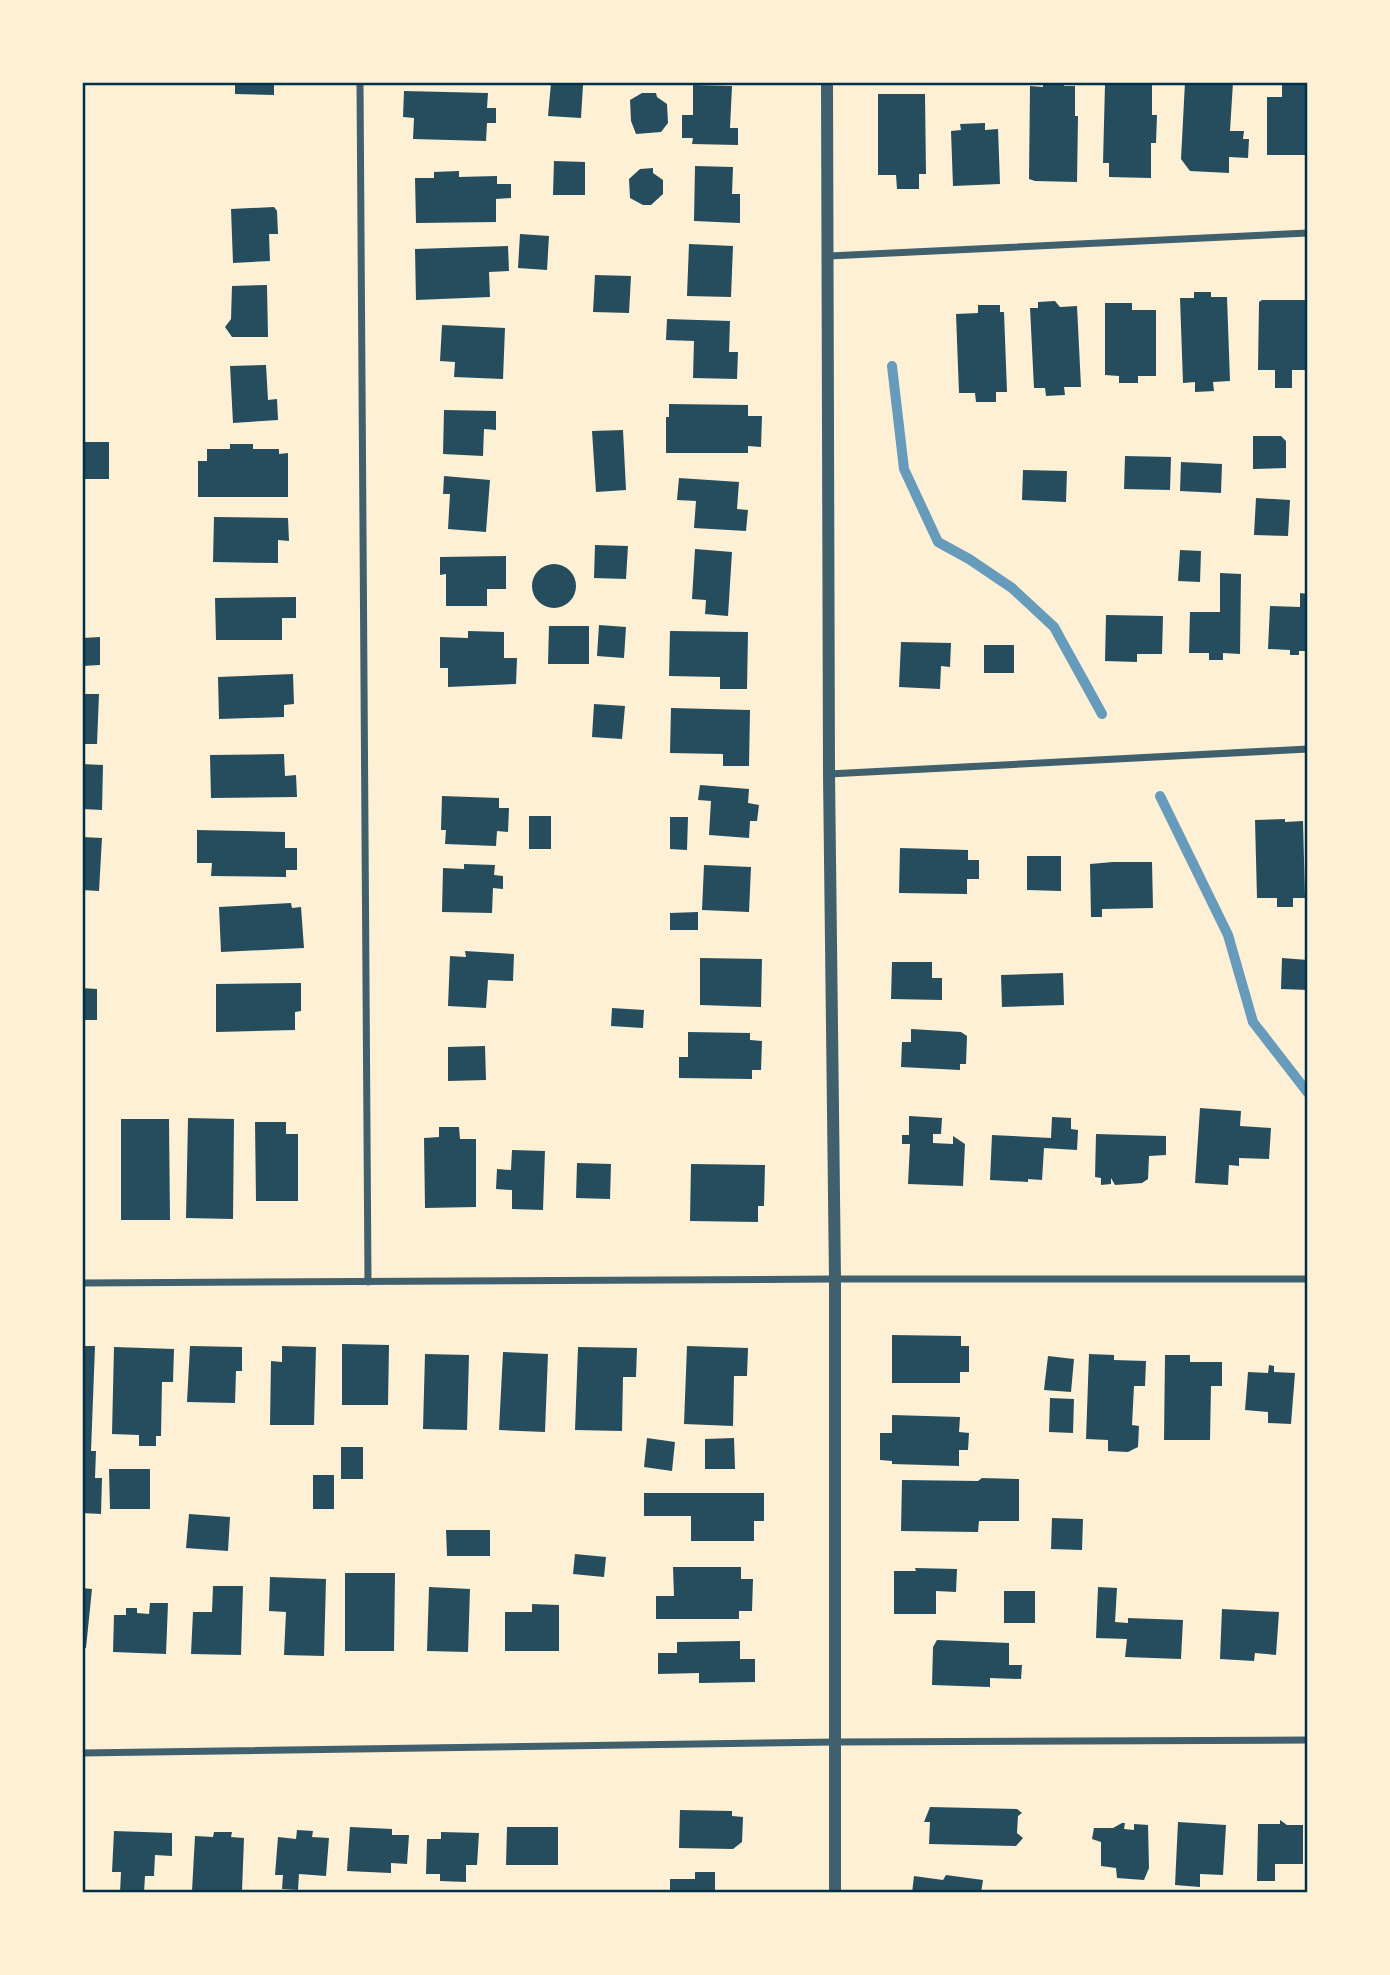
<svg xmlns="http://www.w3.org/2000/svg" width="1390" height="1975" viewBox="0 0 1390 1975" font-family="'Golos Text',sans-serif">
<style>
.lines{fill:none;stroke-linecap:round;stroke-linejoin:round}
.stream{stroke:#669bbc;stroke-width:10}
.building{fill:#264d5e}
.minor{stroke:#3f606c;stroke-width:7}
.tertiary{stroke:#3f606c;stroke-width:12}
.neatline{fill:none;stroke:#003049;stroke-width:2.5}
</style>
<rect width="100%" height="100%" fill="#fdf0d5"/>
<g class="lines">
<!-- stream -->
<path class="stream" d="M892,366l12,103 34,73 31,17 43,29 42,39 48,87
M1160,796l68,139 25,87 55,71"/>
</g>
<!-- building -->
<path class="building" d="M235,82h39v13l-39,-1z
M1043,82h21v4h11v30h3l-1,66 -42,-1 -6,-2 1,-93 13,1z
M1115,82l37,3v30h5l-1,28h-5v35l-42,-1v-14h-6l2,-79z
M1185,82h48l-3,49h14l-1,8h6l-1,19 -19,-1v16l-39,-2 -9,-12z
M1282,82h26v73h-41v-58h15z
M551,83l32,2 -2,33 -33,-2z
M693,85l39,1 -2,42h8v17l-46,-1 1,-6h-11v-23h11z
M404,91l84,2 -1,15h9v15h-9l-1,18 -73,-2 1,-21 -11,-1z
M642,93h14l1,4 10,7 1,19 -7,9 -25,2 -5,-13 -1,-21z
M878,94h47l1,80h-7v15h-22l-1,-14h-18z
M985,123v7l13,-1 2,55 -47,2 -2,-55 10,-1 -1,-6z
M554,161l31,1v33h-32z
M695,166l38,1 -1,27h8v29l-46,-2z
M653,168v5l10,7v14l-12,11h-8l-13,-7 -1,-19 11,-10z
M459,171v6l38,-1v8h14v14l-15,1v23l-80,1 -1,-45h19v-6z
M274,207l3,4 1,23h-9l1,27 -37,2 -2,-54z
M520,234l29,2 -2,34 -29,-2z
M689,244l44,2 -2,51 -44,-1z
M508,246l1,25 -20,1 1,25 -74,3 -1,-51z
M595,275l36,1 -2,37 -36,-1z
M267,285l1,52h-36l-7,-10 6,-8 1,-33z
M1194,292h17v5h16l3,84 -17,1 1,9 -19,1v-10l-12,1 -3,-85h14z
M1262,300h46v70h-16v18h-17v-18h-17l1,-68z
M1055,301l5,6 17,-1 4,81h-17l1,8 -19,1 -1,-8h-11l-4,-80h8v-6z
M1105,303h27v7h24v66h-18v7h-19v-7l-14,-1z
M978,305h22v7h4l3,80h-11v10h-20l-1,-9h-16l-3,-79 22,-1z
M667,319l63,2 -1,31h9l-1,27 -44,-1 1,-37 -28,-1z
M442,325l63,3 -2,51 -49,-2 1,-15 -15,-1z
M266,365l2,35 9,-1 1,21 -45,3 -3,-57z
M669,404l79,1v11h14l-1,31 -13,-1v7h-82v-36h3z
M444,410l52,1v19l-12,-1 -1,27 -40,-2z
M623,430l3,60 -30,2 -4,-61z
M1253,436h28l5,5v27l-33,1z
M82,442h27v37h-27z
M230,444h23v5h26v5l9,-1v44h-90v-36h9v-12h23z
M1125,456l46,1 -1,33 -46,-1z
M1181,462l41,2 -1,29 -41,-2z
M1023,470l44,1 -1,31 -44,-2z
M444,476l46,4 -4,52 -38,-3 2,-35h-7z
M679,478l60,4 -2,27 11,1 -2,21 -52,-3 2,-27 -19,-1z
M1256,498l34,2 -2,36 -34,-1z
M214,517l74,1 1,23 -11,-1v23l-65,-1z
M595,545l33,1 -2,33 -32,-1z
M695,549l37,3 -4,64 -23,-2 1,-14 -14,-1z
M1180,550l21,1 -1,31 -22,-1z
M506,556v33h-19v17h-41v-32l-6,1v-18z
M532 586a22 22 0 1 1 44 0a22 22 0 1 1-44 0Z
M1220,573l21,1 -1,80 -17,-1v7h-14v-7h-20l1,-41h30z
M1300,593l8,1v57h-9v4h-9v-5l-22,-1 2,-43 30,1z
M296,597v21h-14v22h-66l-1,-42z
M1106,615l57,1 -1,38h-25v8l-32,-1z
M599,625l27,2 -2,31 -27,-2z
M549,626h40v38h-41z
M468,631l36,1v26h13l-1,26 -68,3v-19h-8v-31l28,1z
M670,631l78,1 -1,57h-27v-12l-51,-1z
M100,637v28l-18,1v-28z
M901,642l50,1 -1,24 -9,-1 -1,23 -41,-2z
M984,645h30v28h-30z
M293,674l1,30 -10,1v12l-65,2 -1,-42z
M82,694h17l-2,50h-15z
M594,704l31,2 -3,33 -30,-2z
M671,708l79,2 -1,56h-26v-12l-53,-1z
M284,754l1,22 11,-1 1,22 -86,1 -1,-43z
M82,764l21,1 -1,45 -20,-1z
M700,785l49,4 -1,14 11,2 -2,16h-7l-1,17 -40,-3 2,-34 -13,-1z
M442,796l57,2v10h10l-1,24 -11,-1 -1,15 -51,-2 1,-14h-5z
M529,816h22v33h-22z
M670,817h18l-1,33 -17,-1z
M1285,819v3l18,-1 2,77h-12v9h-16v-9h-20l-2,-78z
M197,830l88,2v16h12v22h-11v7l-75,-1 1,-13h-15z
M82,837l20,1 -3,53 -17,-1z
M900,848l68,2v10h11v19h-12v15l-68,-1z
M1027,856h34v35l-34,-1z
M1113,862h39l1,46 -51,1v8h-11l-1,-53z
M464,864l31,1 -1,10 9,1v13l-10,-1 -1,25 -50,-1 1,-44 21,1z
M704,865l47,2 -2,45 -47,-2z
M291,903l1,5 9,-1 3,41 -83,4 -2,-45z
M698,912v18h-28v-17z
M465,951l49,3 -1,27 -25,-1 -2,28 -38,-2 2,-50 16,1z
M700,958l62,1 -1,48 -61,-2z
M1282,958l26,2v30l-27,-1z
M892,962h40v16h10v22l-51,-1z
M1063,973l1,32 -62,2 -1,-32z
M301,983v28l-6,1v18l-79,2v-48z
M82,988l15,1v31h-15z
M612,1008l32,2 -1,18 -32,-2z
M911,1029l50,3 6,4 -1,28h-6v6l-59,-3 1,-25h9z
M688,1032l62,1v7l12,1 -1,29h-9v9l-73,-1v-21h9z
M485,1046l1,34 -38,1v-34z
M1200,1108l41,3 -1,15 31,2 -2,31 -30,-1v8l-10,-1 -1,20 -33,-2z
M909,1116l33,2 -1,16h-8v9l20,1v-8l12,8 -2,42 -55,-2 2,-40h-8v-9h7z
M1052,1117l19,1v11l7,1 -1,20 -33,-2 -2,32 -14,-1v3l-38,-2 2,-45 59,3z
M188,1118l46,1 -1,100 -47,-1z
M121,1119h48l1,101h-49z
M255,1122h31v12h12v67h-42z
M439,1127h20l1,12h16v68l-51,1 -1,-70 15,-1z
M1096,1134l70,2v19l-17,1 -1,23 -6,4 -27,2 -4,-7v6l-10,1v-7l-6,-1z
M512,1150l33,1 -2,59 -31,-1v-19l-16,-1 1,-20 14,1z
M577,1163l34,1 -1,35 -34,-1z
M691,1164l74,1 -1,41h-6v16l-68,-1z
M892,1335l69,1v10h8v26h-9v11h-68z
M342,1344l47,1 -1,60h-46z
M82,1346h13l-4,105h5l-1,27h7l-1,36 -19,-1z
M190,1346l52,1v24h-6l-1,32 -48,-1z
M282,1346l34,1 -2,78h-44l1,-64 11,1z
M687,1346l61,2 -1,28h-13l-1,50 -49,-2z
M114,1347l60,2 -1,33h-11l-1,54h-5v10h-17v-11l-27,-1z
M578,1347l59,1 -1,29h-13l-1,54 -47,-1z
M503,1352l45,2 -3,78 -46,-2z
M425,1354l44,1 -2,75 -44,-1z
M1089,1354l25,1v5l32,1 -1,25h-11l-2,39 7,1 -1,21 -10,5 -20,-1v-11l-22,-1z
M1165,1355h25v7h32v24h-11l-1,54h-46z
M1048,1356l26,3 -3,33 -27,-2z
M1269,1365l5,1v6l21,1 -4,51 -23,-1v-11l-23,-2 3,-38 20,1z
M1050,1398l24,1 -1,34 -24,-1z
M892,1415l68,2 -1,15 10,1 -1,17h-9v16l-67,-2v-3l-12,-1v-27h12z
M647,1438l28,4 -3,29 -28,-4z
M734,1438l1,31h-30v-30z
M341,1447h22v32h-22z
M109,1469h41v40h-40z
M313,1475h21v34h-21z
M982,1478l37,1v42h-40l-1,11 -77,-1 1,-51 76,1z
M644,1493h120v28h-10v20h-63v-25h-47z
M189,1514l41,3 -2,34 -42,-3z
M1052,1518l31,1 -1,31 -31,-1z
M446,1530h44v26h-43z
M575,1554l31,3 -2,20 -31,-3z
M673,1567h68v12h12l-1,32h-13v8h-83v-23h18z
M915,1568l42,1 -1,23 -20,-1v23h-42v-43h22z
M345,1573h50l-1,78h-49z
M270,1577l56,2 -2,77 -40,-1 2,-43 -17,-1z
M213,1586h30l-2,69 -50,-1 2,-42h19z
M429,1587l41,2 -2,63 -41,-1z
M1098,1587l19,1 -2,34 13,1v-5l55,2 -2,39 -56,-2 2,-18 -31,-1z
M82,1588l10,1 -6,59h-4z
M1004,1591h31v32h-31z
M150,1603h18l-2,51 -53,-2 1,-37h12v-7h11v5l12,1z
M532,1604l27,1v46h-54v-39h27z
M1222,1609l57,3 -3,43 -21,-2 -1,8 -34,-2z
M937,1640l72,3v22h13l-1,14 -31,-1v9l-58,-2 1,-38z
M740,1641v18h15v23l-56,1v-10l-41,1v-21h19v-11z
M930,1807l87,2 5,4 -4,3 -1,17 6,5 -7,8 -87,-2 1,-22h-6z
M680,1810l52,1v5l11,1 -1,25 -9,7 -54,-1z
M1280,1820l7,5h16v39h-28v17h-18l1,-57h22z
M1178,1822l48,3 -3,50 -23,-1v13l-25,-2z
M1122,1823h3l-1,6 10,1v-6l14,1 1,43 -5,12 -27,-2 -1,-10 -15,-2v-24l-9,-3 2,-11h19z
M350,1827l42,2v6h17l-2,29 -16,-1v10l-44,-2z
M507,1827h51v38h-52z
M297,1830l16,1 -1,6 17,1 -3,38 -27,-2 -1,16 -16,-1 1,-14h-8l3,-38 18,2z
M114,1831l58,2v23l-17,-1 -1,21h-9l-1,17h-24l1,-21h-9z
M214,1832h18l-1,5 13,1 -2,53 -43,2v-2h-7l3,-55 18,1z
M441,1832l38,1 -2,32h-11v17l-26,-1v-7h-14l1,-35h14z
M695,1872h20v18h6v3h-51v-14h25z
M946,1875l37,5 -2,13h-69l2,-17 29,4z"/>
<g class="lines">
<!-- minor -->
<path class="minor" d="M360,82l8,1200
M829,256l479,-23
M829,774l479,-25
M82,1283l753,-4h473
M82,1753l753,-11 473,-2"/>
<!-- tertiary -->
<path class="tertiary" d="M827,82l2,692 6,505v614"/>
</g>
<!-- border -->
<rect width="1390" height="1975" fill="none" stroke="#fdf0d5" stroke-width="168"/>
<rect x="84" y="84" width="1222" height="1807" class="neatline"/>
</svg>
